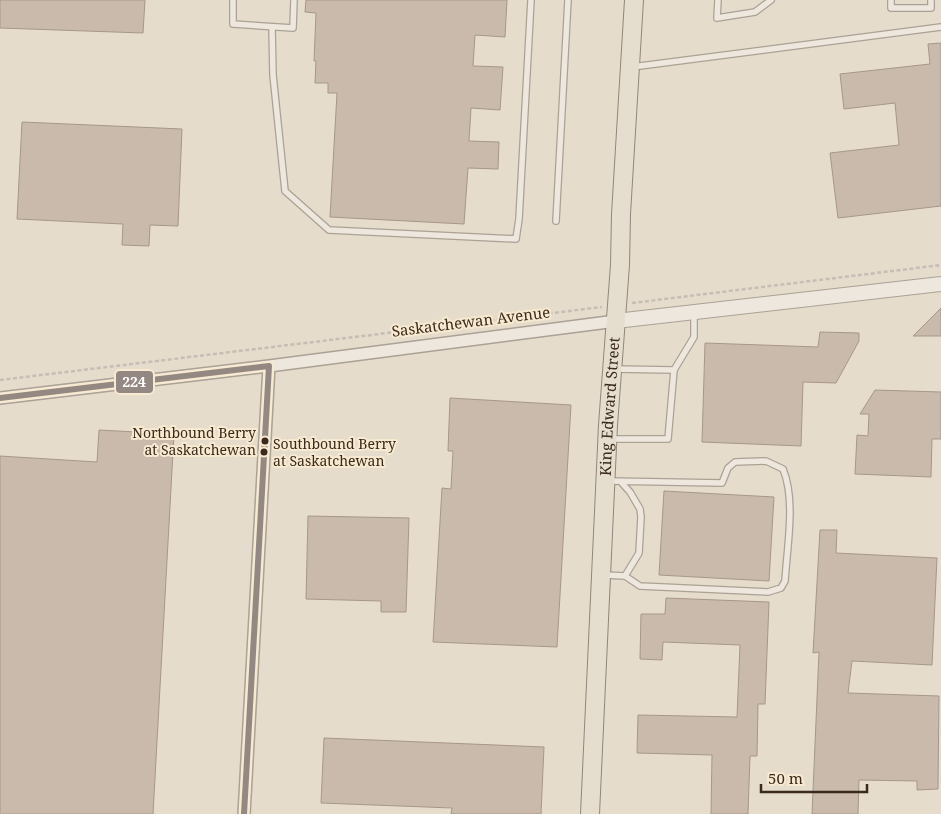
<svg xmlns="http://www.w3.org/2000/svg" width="941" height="814" viewBox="0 0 941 814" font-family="'Noto Serif',serif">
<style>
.building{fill:#cabaac;stroke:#a6978a}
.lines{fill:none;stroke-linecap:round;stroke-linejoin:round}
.service-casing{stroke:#aba195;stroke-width:8}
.minor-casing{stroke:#aba195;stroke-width:14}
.tertiary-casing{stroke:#aba195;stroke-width:16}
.primary-casing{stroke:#90877b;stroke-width:20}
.path{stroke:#c6beb5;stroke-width:2.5;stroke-dasharray:4 2.5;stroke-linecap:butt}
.service{stroke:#ede7de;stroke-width:5.5}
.minor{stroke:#ede7de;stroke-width:11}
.tertiary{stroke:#ede7de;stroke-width:14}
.primary{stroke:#e5ddce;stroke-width:18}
.bus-1-casing{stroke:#f8ead0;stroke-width:10}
.bus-1{stroke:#938982;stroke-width:6}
.bus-dot{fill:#3a291c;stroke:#f8ead0;stroke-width:2}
.labels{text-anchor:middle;stroke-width:4;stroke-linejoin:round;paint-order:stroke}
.bus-label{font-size:14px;fill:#3a291c;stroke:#f8ead0;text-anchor:end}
.street-label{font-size:15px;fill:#3a291c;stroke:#f8ead0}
.line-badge{stroke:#f8ead0;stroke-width:2}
.badge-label{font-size:14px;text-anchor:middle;font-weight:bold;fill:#fff}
</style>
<rect width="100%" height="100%" fill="#e6dccb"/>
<!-- building -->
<path class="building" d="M0,0h145l-2,33 -143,-5z
M306,0h201l-2,37 -30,-2 -2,31 30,1 -3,43 -29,-2 -2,33 30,1 -1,27 -30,-1 -4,56 -134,-7 7,-124h-9v-10h-13l1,-22h-2l2,-48 -11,-1z
M941,43v163l-103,12 -8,-65 69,-8 -4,-42 -51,6 -4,-35 90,-10 -2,-20z
M22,122l160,7 -4,97 -28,-1 -1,21 -27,-1 1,-21 -106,-5z
M941,308v28h-28z
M820,332l39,1v8l-23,42 -33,-1 -2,64 -99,-4 3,-99 113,4z
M875,390l66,2v47h-9l-1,38 -76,-3 2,-39 11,1 1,-22h-9z
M450,398l121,7 -14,242 -124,-5 9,-154 9,1 2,-38h-5z
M99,430l75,4 -21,380h-153v-358l97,6z
M664,491l110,6 -5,84 -110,-6z
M308,516l101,2 -3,94h-25v-11l-75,-2z
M820,530h17l-1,23 101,5 -5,107 -80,-4 -4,32 91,3 -1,93 -21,1v-9l-58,-1 -1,34h-46l7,-162 -6,1z
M666,598l103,4 -4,102h-7l-1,52h-7l-2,58h-37l1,-59 -75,-2 1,-38 99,2 3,-72 -77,-3 -1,18 -22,-1 1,-45h24z
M324,738l220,9 -3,67h-90l1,-6 -131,-5z"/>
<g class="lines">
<!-- service casing -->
<g class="service-casing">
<path id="service" d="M233,0v24l60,4 1,-28
M718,0l-1,18 38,-6 16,-12
M891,0v8h40v-8
M272,27l1,48 12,116 44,39 187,9 3,-20 12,-219
M632,67l309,-40
M556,221l12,-221
M674,370l20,-33v-24
M609,439h59l6,-69 -60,-1
M621,482l9,10 10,17 1,8 -2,36 -14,23
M604,575l21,1 15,10 128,6 13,-4 4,-7c2,-34 11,-81 -2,-112l-17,-8 -31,1 -7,6 -6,15 -114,-2"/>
</g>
<!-- minor casing -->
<g class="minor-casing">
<path id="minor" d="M0,398l269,-32 347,-45
M244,814l25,-448"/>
</g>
<!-- tertiary casing -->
<g class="tertiary-casing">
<path id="tertiary" d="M616,321l325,-37"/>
</g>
<!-- primary casing -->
<g class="primary-casing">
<g id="primary">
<path id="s1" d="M590,814l18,-389 12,-160 1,-51 13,-214"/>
</g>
</g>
<!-- path -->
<path class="path" d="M632,303l309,-38
M0,380l602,-73"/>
<!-- service -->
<use href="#service" class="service"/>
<!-- minor -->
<use href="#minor" class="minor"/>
<!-- tertiary -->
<use href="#tertiary" class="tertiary"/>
<!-- primary -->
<use href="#primary" class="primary"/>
<!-- bus-1 casing -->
<g class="bus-1-casing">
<path id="bus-1" d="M0,398l269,-32
M244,814l25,-448"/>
</g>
<!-- bus-1 -->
<use href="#bus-1" class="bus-1"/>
</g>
<!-- markers -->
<g class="bus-dot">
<circle cx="265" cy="441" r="4.5"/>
<circle cx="264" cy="452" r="4.5"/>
</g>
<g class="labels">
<!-- bus labels -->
<g class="bus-label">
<text x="256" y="438">Northbound Berry<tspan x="256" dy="17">at Saskatchewan</tspan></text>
<text x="273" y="449" text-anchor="start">Southbound Berry<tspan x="273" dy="17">at Saskatchewan</tspan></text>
</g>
<!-- street labels -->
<g class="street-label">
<text transform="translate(471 322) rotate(-7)" y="5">Saskatchewan Avenue</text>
<text dy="5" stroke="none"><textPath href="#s1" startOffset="408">King Edward Street</textPath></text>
</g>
</g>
<rect class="line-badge" x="115" y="370" width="39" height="24" rx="5" fill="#938982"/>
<g class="badge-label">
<text x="134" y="387">224</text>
</g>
<!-- scale -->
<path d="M761 784v8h106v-8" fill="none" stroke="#3a291c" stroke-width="2.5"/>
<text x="768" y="784" font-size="15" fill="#3a291c" stroke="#f8ead0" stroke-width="4" paint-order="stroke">50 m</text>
</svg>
